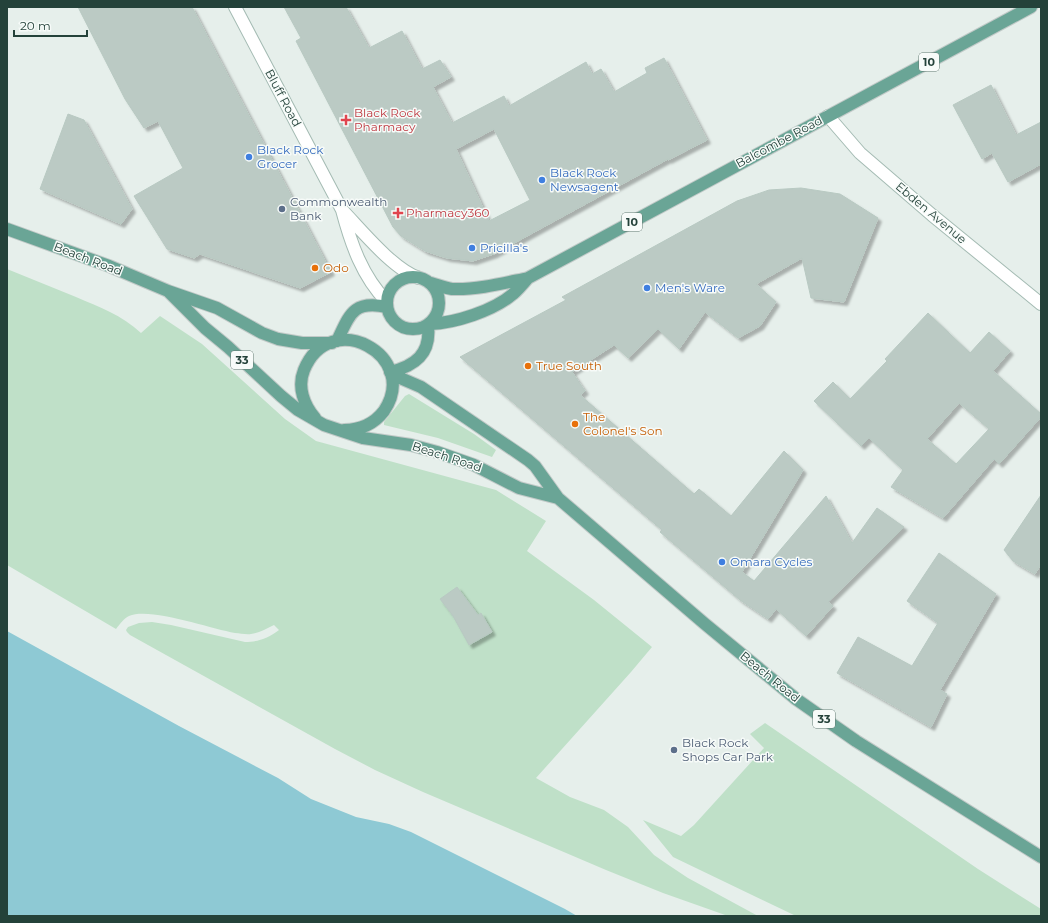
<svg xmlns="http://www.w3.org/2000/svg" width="1048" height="923" viewBox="0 0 1048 923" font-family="Montserrat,sans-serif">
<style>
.green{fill:#bfe0c8}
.water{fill:#8ec9d4}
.building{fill:#bbcac4;stroke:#b8c9c2;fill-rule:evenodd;filter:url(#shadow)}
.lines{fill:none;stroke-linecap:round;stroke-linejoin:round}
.secondary-casing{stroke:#a4bbb3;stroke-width:14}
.primary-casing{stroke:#c2cac8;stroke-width:14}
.secondary{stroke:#fff;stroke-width:12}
.primary{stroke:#6aa596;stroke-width:12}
.health-dot{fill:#e0444e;stroke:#f7fbf9;stroke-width:1.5}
.shop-dot{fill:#3f7fe0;stroke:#f7fbf9;stroke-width:1.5}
.service-dot{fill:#5c6f8a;stroke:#f7fbf9;stroke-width:1.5}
.food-dot{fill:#e8710a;stroke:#f7fbf9;stroke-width:1.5}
.labels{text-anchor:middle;stroke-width:3;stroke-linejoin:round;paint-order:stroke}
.shield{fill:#f7fbf9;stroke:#637a73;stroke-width:1}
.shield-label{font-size:11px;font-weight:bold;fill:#24423a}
.street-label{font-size:12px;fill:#24423a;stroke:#f7fbf9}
.health-label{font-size:12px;fill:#be3a42;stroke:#f7fbf9;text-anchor:start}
.shop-label{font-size:12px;fill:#366cbe;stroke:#f7fbf9;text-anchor:start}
.service-label{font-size:12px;fill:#4e5e75;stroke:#f7fbf9;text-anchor:start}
.food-label{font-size:12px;fill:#c56008;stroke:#f7fbf9;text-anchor:start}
</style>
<defs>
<filter id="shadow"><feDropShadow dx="3.5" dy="3.5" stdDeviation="1" flood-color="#0004"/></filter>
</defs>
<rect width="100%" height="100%" fill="#e6efeb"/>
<!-- green -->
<path class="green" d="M7,269c23,9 46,19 69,28 23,10 46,18 65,36l19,-17 42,28 83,75 31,22 180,49 50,31 -19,30 67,49 58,47 -21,25 -95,106 34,19 34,13 24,17 26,28 13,9 21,14 70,38h-30l-65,-23 -57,-23 -183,-78 -48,-22 -40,-21 -205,-114 -3,-3 -1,-2 2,-3 11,-4 13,-1 19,3 74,17c14,0 23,-4 34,-12l-5,-5c-8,4 -15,8 -23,9 -5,1 -11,-1 -16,-1 -25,-4 -84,-26 -106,-17 -5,2 -9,8 -13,13l-109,-64z
M409,394l65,40 22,16 -4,7 -54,-19 -54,-13v-3l21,-26z
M765,723l213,146 63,40v7h-245l-123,-59 -30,-37 38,16 13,-11 70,-77 -14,-14z"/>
<!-- water -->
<path class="water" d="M7,631l172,95 99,52 33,21 45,18 33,7 22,8 154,77 12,7h-570z"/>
<!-- building -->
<path class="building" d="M78,7h114l139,265 -31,16 -100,-34 -6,4 -27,-9 -33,-53 49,-28 -25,-47 -14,7 -19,-29z
M284,7h62l23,41 33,-17 20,38 18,-9 11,17 -18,10 19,36 52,-27 5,10 77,-44 6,12 9,-5 13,23 33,-19 -2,-5 19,-10 43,82 -39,20v-1l-174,95 -21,7 -26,-3 -22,-7 -24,-15 -8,-9 -97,-186 5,-3zM494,129l36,71 -41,21 -33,-72z
M991,85l25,50 25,-13v42l-33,18 -16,-29 -10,6 -29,-54z
M68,114l16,6 48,89 -11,15 -81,-35z
M801,188l39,6 38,24 -34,84 -33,-4 -9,-40 -46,26 20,18 -16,24 -22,12 -33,-26 -26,37 -21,-20 -30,29 -14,-13 -42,27 13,19 -5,4 114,99 5,-5 32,27 53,-65 19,19 -61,102 12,9 72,-85 26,47 25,-35 27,19 -76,75 5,4 -27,30 -30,-27 -8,10 -28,-19 -80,-68 2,-2 -202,-173 106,-57 -4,-3 175,-96 32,-11z
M928,313l42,40 19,-21 21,19 -17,20 48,43v3l-42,47 -5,-5 -51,59 -52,-31 12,-17 -34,-32 -8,8 -47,-45 19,-19 17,17 37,-38 -2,-2zM959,403l30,26 -33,35 -29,-25z
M1041,495v69l-6,10 -22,-13 -9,-11z
M939,553l57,41 -56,96 7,4 -16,33 -94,-54 21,-36 54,29 26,-43 -31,-22z
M457,587l21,28 3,-2 11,19 -23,13 -16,-29 -13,-17z"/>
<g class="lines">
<!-- secondary casing -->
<g class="secondary-casing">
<path id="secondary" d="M235,7l107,203c9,34 20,66 45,92
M828,116l32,37 72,62 109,89
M343,211c19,20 51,59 76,67"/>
</g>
<!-- primary casing -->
<g class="primary-casing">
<path id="primary" d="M7,229l102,37 59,25 49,17 45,25 16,6 24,4h30
M387 303a26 26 0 1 1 52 0a26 26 0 1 1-52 0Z
M431,283c7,2 14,5 21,6 25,1 52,-6 76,-11l503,-271
M168,291l37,37 23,19 53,49 17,14 26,15 39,13 48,7 26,7 37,13 45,23 39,10
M430,324c25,-1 63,-13 83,-30 5,-4 10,-10 15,-16
M337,341c13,-27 16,-41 50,-34
M390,372c25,-6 41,-18 38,-46
M391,374l30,13 107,73 7,6 23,32 147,126 91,75 60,42 185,116
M315,418c-11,-13 -18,-31 -11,-48 26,-64 117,-14 80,41 -10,13 -24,19 -40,19"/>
</g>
<!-- secondary -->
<use href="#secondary" class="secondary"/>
<!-- primary -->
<use href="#primary" class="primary"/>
</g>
<!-- markers -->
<g class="health-dot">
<path d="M344 114h4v4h4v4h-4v4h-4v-4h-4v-4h4z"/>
<path d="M396 207h4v4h4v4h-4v4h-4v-4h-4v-4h4z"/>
</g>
<g class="shop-dot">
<circle cx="249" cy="157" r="4"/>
<circle cx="542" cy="180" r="4"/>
<circle cx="472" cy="248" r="4"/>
<circle cx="647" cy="288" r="4"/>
<circle cx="722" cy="562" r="4"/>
</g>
<g class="service-dot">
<circle cx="282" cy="209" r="4"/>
<circle cx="674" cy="750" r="4"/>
</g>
<g class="food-dot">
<circle cx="315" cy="268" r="4"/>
<circle cx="528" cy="366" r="4"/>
<circle cx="575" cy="424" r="4"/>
</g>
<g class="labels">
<!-- shield labels -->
<g class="shield">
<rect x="919" y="53" width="20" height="18" rx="3"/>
<rect x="622" y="213" width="20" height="18" rx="3"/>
<rect x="231" y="351" width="22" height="18" rx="3"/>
<rect x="813" y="710" width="22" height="18" rx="3"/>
</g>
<g class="shield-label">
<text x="929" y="66">10</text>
<text x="632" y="226">10</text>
<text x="242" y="364">33</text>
<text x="824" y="723">33</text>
</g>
<!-- street labels -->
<g class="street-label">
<text transform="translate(283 98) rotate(62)" y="4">Bluff Road</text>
<text transform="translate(779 142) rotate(-28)" y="4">Balcombe Road</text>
<text transform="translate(931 213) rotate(40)" y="4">Ebden Avenue</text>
<text transform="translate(88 259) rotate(21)" y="4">Beach Road</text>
<text transform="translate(447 457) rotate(18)" y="4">Beach Road</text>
<text transform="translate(770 677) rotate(39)" y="4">Beach Road</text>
</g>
<!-- health labels -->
<g class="health-label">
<text x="354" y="117">Black Rock<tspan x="354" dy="14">Pharmacy</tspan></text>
<text x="406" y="217">Pharmacy360</text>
</g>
<!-- shop labels -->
<g class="shop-label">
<text x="257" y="154">Black Rock<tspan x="257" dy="14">Grocer</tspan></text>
<text x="550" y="177">Black Rock<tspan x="550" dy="14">Newsagent</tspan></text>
<text x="480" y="252">Pricilla's</text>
<text x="655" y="292">Men's Ware</text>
<text x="730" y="566">Omara Cycles</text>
</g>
<!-- service labels -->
<g class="service-label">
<text x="290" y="206">Commonwealth<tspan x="290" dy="14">Bank</tspan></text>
<text x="682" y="747">Black Rock<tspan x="682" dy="14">Shops Car Park</tspan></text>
</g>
<!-- food labels -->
<g class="food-label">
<text x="323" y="272">Odo</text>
<text x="536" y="370">True South</text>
<text x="583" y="421">The<tspan x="583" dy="14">Colonel's Son</tspan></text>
</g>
</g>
<!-- border -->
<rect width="1048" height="923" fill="none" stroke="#24423a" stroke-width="16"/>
<!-- scale -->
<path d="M14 30v6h73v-6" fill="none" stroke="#24423a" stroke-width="2"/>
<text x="20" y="30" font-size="12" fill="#24423a" stroke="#f7fbf9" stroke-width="3" paint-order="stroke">20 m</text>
</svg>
